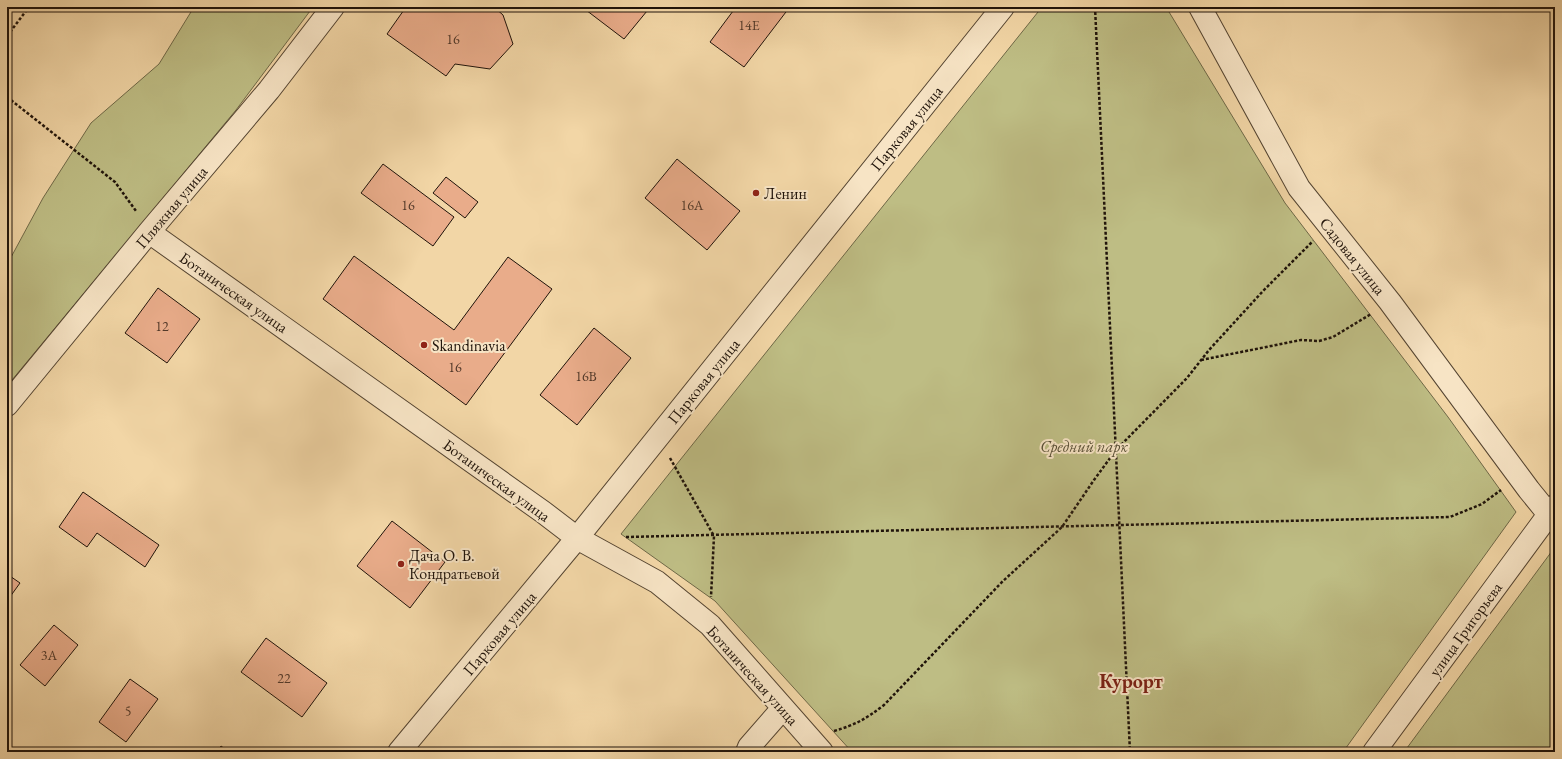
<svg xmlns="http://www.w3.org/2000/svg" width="1562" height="759" viewBox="0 0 1562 759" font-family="'EB Garamond',serif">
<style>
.green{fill:#bebd84;stroke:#6e6847}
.building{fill:#e9ac8a;stroke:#1f130a}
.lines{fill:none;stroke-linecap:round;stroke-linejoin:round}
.minor-casing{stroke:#544431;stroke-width:24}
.path{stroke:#1f130a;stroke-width:2.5;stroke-dasharray:3 2;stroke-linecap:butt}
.minor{stroke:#f7e4c5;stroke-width:22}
.poi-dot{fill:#8f2418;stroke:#f7e4c5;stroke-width:1.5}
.labels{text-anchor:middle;stroke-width:4;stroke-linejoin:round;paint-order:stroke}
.number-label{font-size:14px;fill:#52392a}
.street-label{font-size:16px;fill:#1f130a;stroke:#f7e4c5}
.poi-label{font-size:16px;fill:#1f130a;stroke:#f7e4c5;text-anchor:start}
.park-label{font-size:16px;font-style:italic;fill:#574e35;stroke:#f7e4c5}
.district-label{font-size:20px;font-weight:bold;fill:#7a1f14;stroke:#f7e4c5}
</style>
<rect width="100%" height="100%" fill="#f2d6a6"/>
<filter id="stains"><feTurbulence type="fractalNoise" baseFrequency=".005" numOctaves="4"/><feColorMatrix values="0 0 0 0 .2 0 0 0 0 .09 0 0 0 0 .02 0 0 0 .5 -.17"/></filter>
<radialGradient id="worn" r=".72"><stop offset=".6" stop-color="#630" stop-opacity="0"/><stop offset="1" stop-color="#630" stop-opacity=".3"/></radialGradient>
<!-- green -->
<path class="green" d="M194,7h119l-77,103 -229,276v-124l2,-1 34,-63 48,-75 68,-59z
M1042,7h124l119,196 163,214 68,95 -173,240h-491l-137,-151 -94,-67z
M1552,551l3,3v198h-151z"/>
<!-- building -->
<path class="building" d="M406,7h88l9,8 10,29 -23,25 -35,-5 -9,12 -59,-42z
M582,7h60l5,4 -23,28z
M736,7l53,1 -45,59 -34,-25z
M677,159l63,52 -33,39 -62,-52z
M383,164l71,53 -21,29 -72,-53z
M446,177l32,25 -13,16 -32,-25z
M354,256l100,74 54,-73 44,32 -86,116 -143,-106z
M158,288l42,31 -33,44 -42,-30z
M594,328l37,30 -54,67 -37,-30z
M83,492l76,53 -14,22 -48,-34 -10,14 -28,-20z
M392,521l53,41 -35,46 -53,-42z
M7,574l13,9 -13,18z
M54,625l24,20 -33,41 -25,-21z
M266,638l61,45 -25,34 -61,-45z
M130,679l28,20 -32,43 -27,-20z
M221,746l8,6h-12z"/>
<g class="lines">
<!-- minor casing -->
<g class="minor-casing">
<path id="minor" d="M1200,7l99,181 91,114 139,188 26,32
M149,232l394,280 34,26 80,44 53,43 112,127
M7,405l142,-173 120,-142 64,-83
M399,752l178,-214 426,-531
M747,752l2,-5 34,-39
M1374,752l181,-246"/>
</g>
<!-- path -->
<path class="path" d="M1095,7l35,745
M7,36l22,-29
M7,97l108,85 21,29
M1201,360l100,-20 18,1 14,-4 38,-23
M670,458l44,78 -3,61
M1551,481l4,-6
M626,537l824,-20 32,-13 19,-14
M1555,617l-2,12 2,15
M834,731c21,-6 32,-12 50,-26l119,-124 59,-54 32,-47 22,-30 71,-72 22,-28 54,-59 50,-50
M1549,752l6,-12"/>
<!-- minor -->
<use href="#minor" class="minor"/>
</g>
<!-- markers -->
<g class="poi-dot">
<circle cx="756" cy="193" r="4"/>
<circle cx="424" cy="345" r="4"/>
<circle cx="401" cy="564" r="4"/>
</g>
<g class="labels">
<!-- number labels -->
<g class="number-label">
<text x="749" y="30">14Е</text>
<text x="453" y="44">16</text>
<text x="408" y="210">16</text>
<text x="692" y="210">16А</text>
<text x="162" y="331">12</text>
<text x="455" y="372">16</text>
<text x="586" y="381">16В</text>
<text x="49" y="660">3А</text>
<text x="284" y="683">22</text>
<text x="128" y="716">5</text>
</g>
<!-- street labels -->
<g class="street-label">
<text transform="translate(906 128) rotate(-51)" y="6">Парковая улица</text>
<text transform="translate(171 207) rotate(-50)" y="6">Пляжная улица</text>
<text transform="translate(1353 256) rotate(51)" y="6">Садовая улица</text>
<text transform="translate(234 292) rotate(35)" y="6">Ботаническая улица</text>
<text transform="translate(703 381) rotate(-51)" y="6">Парковая улица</text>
<text transform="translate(497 480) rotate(36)" y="6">Ботаническая улица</text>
<text transform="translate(1465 629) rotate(-54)" y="6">улица Григорьева</text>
<text transform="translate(499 633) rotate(-50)" y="6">Парковая улица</text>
<text transform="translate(753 675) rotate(48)" y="6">Ботаническая улица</text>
</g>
<!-- poi labels -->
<g class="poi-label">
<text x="764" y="199">Ленин</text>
<text x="432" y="351">Skandinavia</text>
<text x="409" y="561">Дача О. В.<tspan x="409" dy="18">Кондратьевой</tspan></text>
</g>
<!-- park labels -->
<g class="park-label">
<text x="1084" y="452">Средний парк</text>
</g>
<!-- district labels -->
<g class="district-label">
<text x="1131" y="688">Курорт</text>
</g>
</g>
<!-- margin -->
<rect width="1562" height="759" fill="none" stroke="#f2d6a6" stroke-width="24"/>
<rect x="8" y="8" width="1546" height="743" fill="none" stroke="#1f130a" stroke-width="2"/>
<rect x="12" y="12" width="1538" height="735" fill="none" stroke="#1f130a"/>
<rect width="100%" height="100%" filter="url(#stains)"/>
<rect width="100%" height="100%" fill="url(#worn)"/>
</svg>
